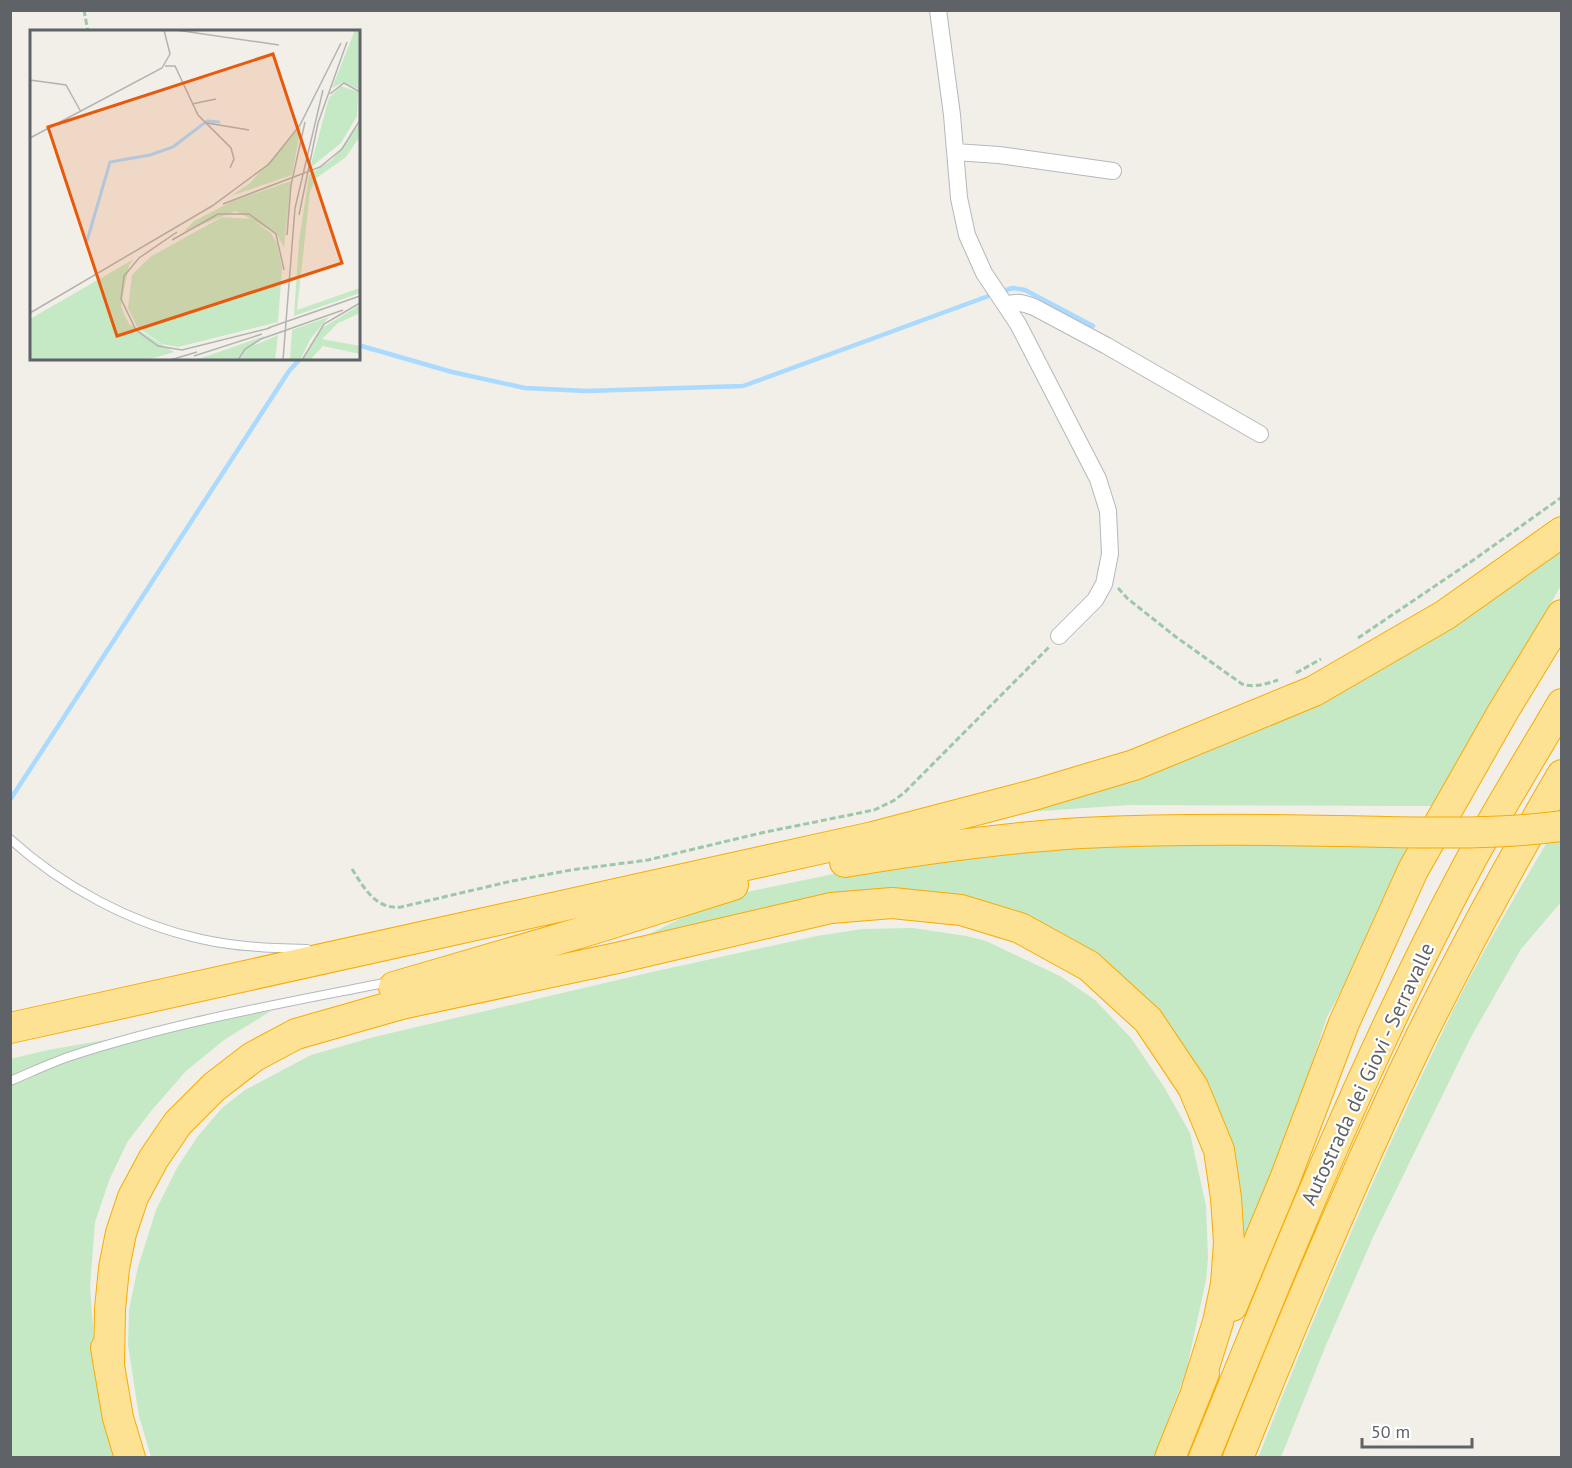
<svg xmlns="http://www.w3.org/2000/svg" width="1572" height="1468" viewBox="0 0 1572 1468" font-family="'PT Sans',sans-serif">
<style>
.green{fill:#c5e8c5}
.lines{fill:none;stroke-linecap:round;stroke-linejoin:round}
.stream{stroke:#aadaff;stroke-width:4.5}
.service-casing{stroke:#b5b8bc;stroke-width:10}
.minor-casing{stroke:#b5b8bc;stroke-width:18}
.motorway-casing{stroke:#f9ab00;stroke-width:32}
.path{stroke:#9cc7a9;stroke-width:3;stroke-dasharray:6 3;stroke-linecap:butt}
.service{stroke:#fff;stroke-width:8}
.minor{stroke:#fff;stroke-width:16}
.motorway{stroke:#fde293;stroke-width:30}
.motorway-bridge-casing{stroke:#f9ab00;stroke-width:32;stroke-linecap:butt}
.motorway-bridge{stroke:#fde293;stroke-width:30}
.labels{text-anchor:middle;stroke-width:4.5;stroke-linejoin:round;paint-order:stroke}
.street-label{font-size:21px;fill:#5f6368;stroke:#fff}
.inset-river{fill:none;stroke:#aadaff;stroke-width:3}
.inset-road{fill:none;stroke:#b3b3b1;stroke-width:1.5}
.view{fill:#e8590c;fill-opacity:0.15;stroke:#e8590c;stroke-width:3}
.inset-edge{fill:none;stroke:#5f6368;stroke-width:3}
</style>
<rect width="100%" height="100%" fill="#f1efe8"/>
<!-- green -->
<path class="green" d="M1561,547v38l-121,221 -312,-1 -117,8 345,-133 158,-95z
M1561,840v62l-40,47 -50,88 -97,198 -48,110 -45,112 -23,1c57,-146 118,-288 186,-429 30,-64 67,-125 103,-187z
M1105,843h315l-93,174 -27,82 -61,155 -5,-59 -85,-182 -185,-110 -331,39 94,-46 136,-28z
M913,928l53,8 20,5 74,35 35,24 36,38 33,49 26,46 16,73 2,52 -2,22 -20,92 -32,85h-1003l-12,-41 -11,-71 1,-35 9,-43 18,-57 21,-42 21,-32 24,-28 23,-18 66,-35 63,-18 278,-65 165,-36 45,-7z
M271,1011l-47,29 -38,31 -35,40 -23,30 -18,37 -15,44 -5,65 5,66 26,104h-110l-1,-398 38,-9z"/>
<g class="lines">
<!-- stream -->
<path class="stream" d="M1002,291l11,-3 12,2 68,36
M358,345l94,27 73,16 61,3 157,-5 251,-92
M10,800l244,-375 35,-54 12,-13"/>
<!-- service casing -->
<g class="service-casing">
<path id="service" d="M10,839c53,48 122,85 191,100 35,8 70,9 106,10
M10,1081c22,-9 42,-19 64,-26 102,-33 210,-52 315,-73"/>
</g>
<!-- minor casing -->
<g class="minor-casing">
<path id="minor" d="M938,10l14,105 7,83 8,37 17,38 34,51 80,155 10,32 2,43 -6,30 -9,16 -36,36
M955,152l44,3 114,16
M1006,305c11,-4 17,-2 28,2l73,39 153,88"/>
</g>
<!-- motorway casing -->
<g class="motorway-casing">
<path id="motorway" d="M845,862c78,-13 157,-24 236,-29 85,-4 171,-4 256,-2
M394,987l199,-58 140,-44
M10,1028l863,-191 164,-43 97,-29 180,-74 131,-76 117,-83
M1232,1306l53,-127 59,-156 69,-153 91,-160 58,-95
M106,1348l12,70 12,40
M109,1366l1,-57 4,-41 7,-35 12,-36 21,-39 24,-35 36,-36 39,-30 43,-23 105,-30 216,-46 214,-50 61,-5 69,7 59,18 69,38 59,54 45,67 26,63 7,48 3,45 -3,41 -8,38 -21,67
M1170,1458l34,-85
M1204,1458c81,-199 161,-400 262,-589 30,-56 64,-110 96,-165
M1238,1458c57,-143 116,-284 183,-422 44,-89 91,-175 141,-261"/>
</g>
<!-- path -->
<path class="path" d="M84,10l4,22
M1118,588l10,11 48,38 66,47c12,4 24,0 36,-4
M1358,638l114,-77 90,-64
M1296,673l25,-14
M352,869c12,19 24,41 49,38l111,-26 59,-11 77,-10 113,-27 113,-23 19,-9 11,-8 146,-147"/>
<!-- service -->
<use href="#service" class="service"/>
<!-- minor -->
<use href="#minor" class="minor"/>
<!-- motorway -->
<use href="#motorway" class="motorway"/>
<!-- motorway-bridge casing -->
<g class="motorway-bridge-casing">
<path id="motorway-bridge" d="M1337,831c75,1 150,5 225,-5"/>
</g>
<!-- motorway-bridge -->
<use href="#motorway-bridge" class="motorway-bridge"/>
</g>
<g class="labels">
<!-- street labels -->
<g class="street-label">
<text transform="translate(1368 1074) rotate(-65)" y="7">Autostrada dei Giovi - Serravalle</text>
</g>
</g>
<!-- overview -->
<g transform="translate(30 30)">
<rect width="330" height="330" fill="#f1efe8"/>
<path d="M325,0h5v60l-16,-8 -12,6zM311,56l17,6 -1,24 -16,27 -31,25 19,-70zM330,93v13l-14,21 -31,22 -5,13 -13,118 63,-22v5l-66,23 5,-75 10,-66 23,-15zM271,96l-9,49 -61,21 19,-13zM261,151l-7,67 -7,-14 -41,-23 -53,21 11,-11 39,-20zM192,187l29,2 20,14 6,10 5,25 -4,54 -100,25 -16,-3 -25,-17 -9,-19 4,-33 18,-18zM104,229l-5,6 -8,41 4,10 4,8 45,28 -27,8h-117v-41zM330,275v8l-22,10 -16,16 38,7v8l-37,-8 -13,14h-7l19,-32zM299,287l-18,21 -11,22h-10l2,-30zM248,305l-3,25h-36l9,-12zM235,306l-29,24h-42l16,-5z" fill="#c5e8c5"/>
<path class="inset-river" d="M57,211l23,-79 40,-7 23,-8 34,-26 13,1"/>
<path class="inset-road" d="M146,0l103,15M135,36h10l23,49 33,33 3,11 -4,9M0,50l36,5 15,27M300,64l14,-11 16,9M162,74l24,-5M177,93l42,7M0,108l132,-70 8,-14 -6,-24M193,174l97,-37 22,-18 18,-29M269,185l19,-92 29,-81M147,202l-38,26 -15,18 -3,23 15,31 22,16 24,4 88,-22M257,205l4,-50 14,-63M142,210l46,-26h31l27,20 8,36M0,283l182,-107 57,-42 31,-39 41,-82M238,298l92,-32M164,326l68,-22M140,330l27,-8M208,330l7,-11 16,-10 82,-29M253,330l12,-152 28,-118M272,330l22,-36 36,-21"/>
<path class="view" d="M243,24l69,209 -225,73 -69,-209z"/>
<rect width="330" height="330" class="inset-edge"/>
</g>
<!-- border -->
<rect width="1572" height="1468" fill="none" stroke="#5f6368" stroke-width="24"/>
<!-- scale -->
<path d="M1362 1438v9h110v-9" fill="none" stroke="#5f6368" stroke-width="3"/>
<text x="1371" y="1438" font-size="18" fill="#5f6368" stroke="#ffffff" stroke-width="4.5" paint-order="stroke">50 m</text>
</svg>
